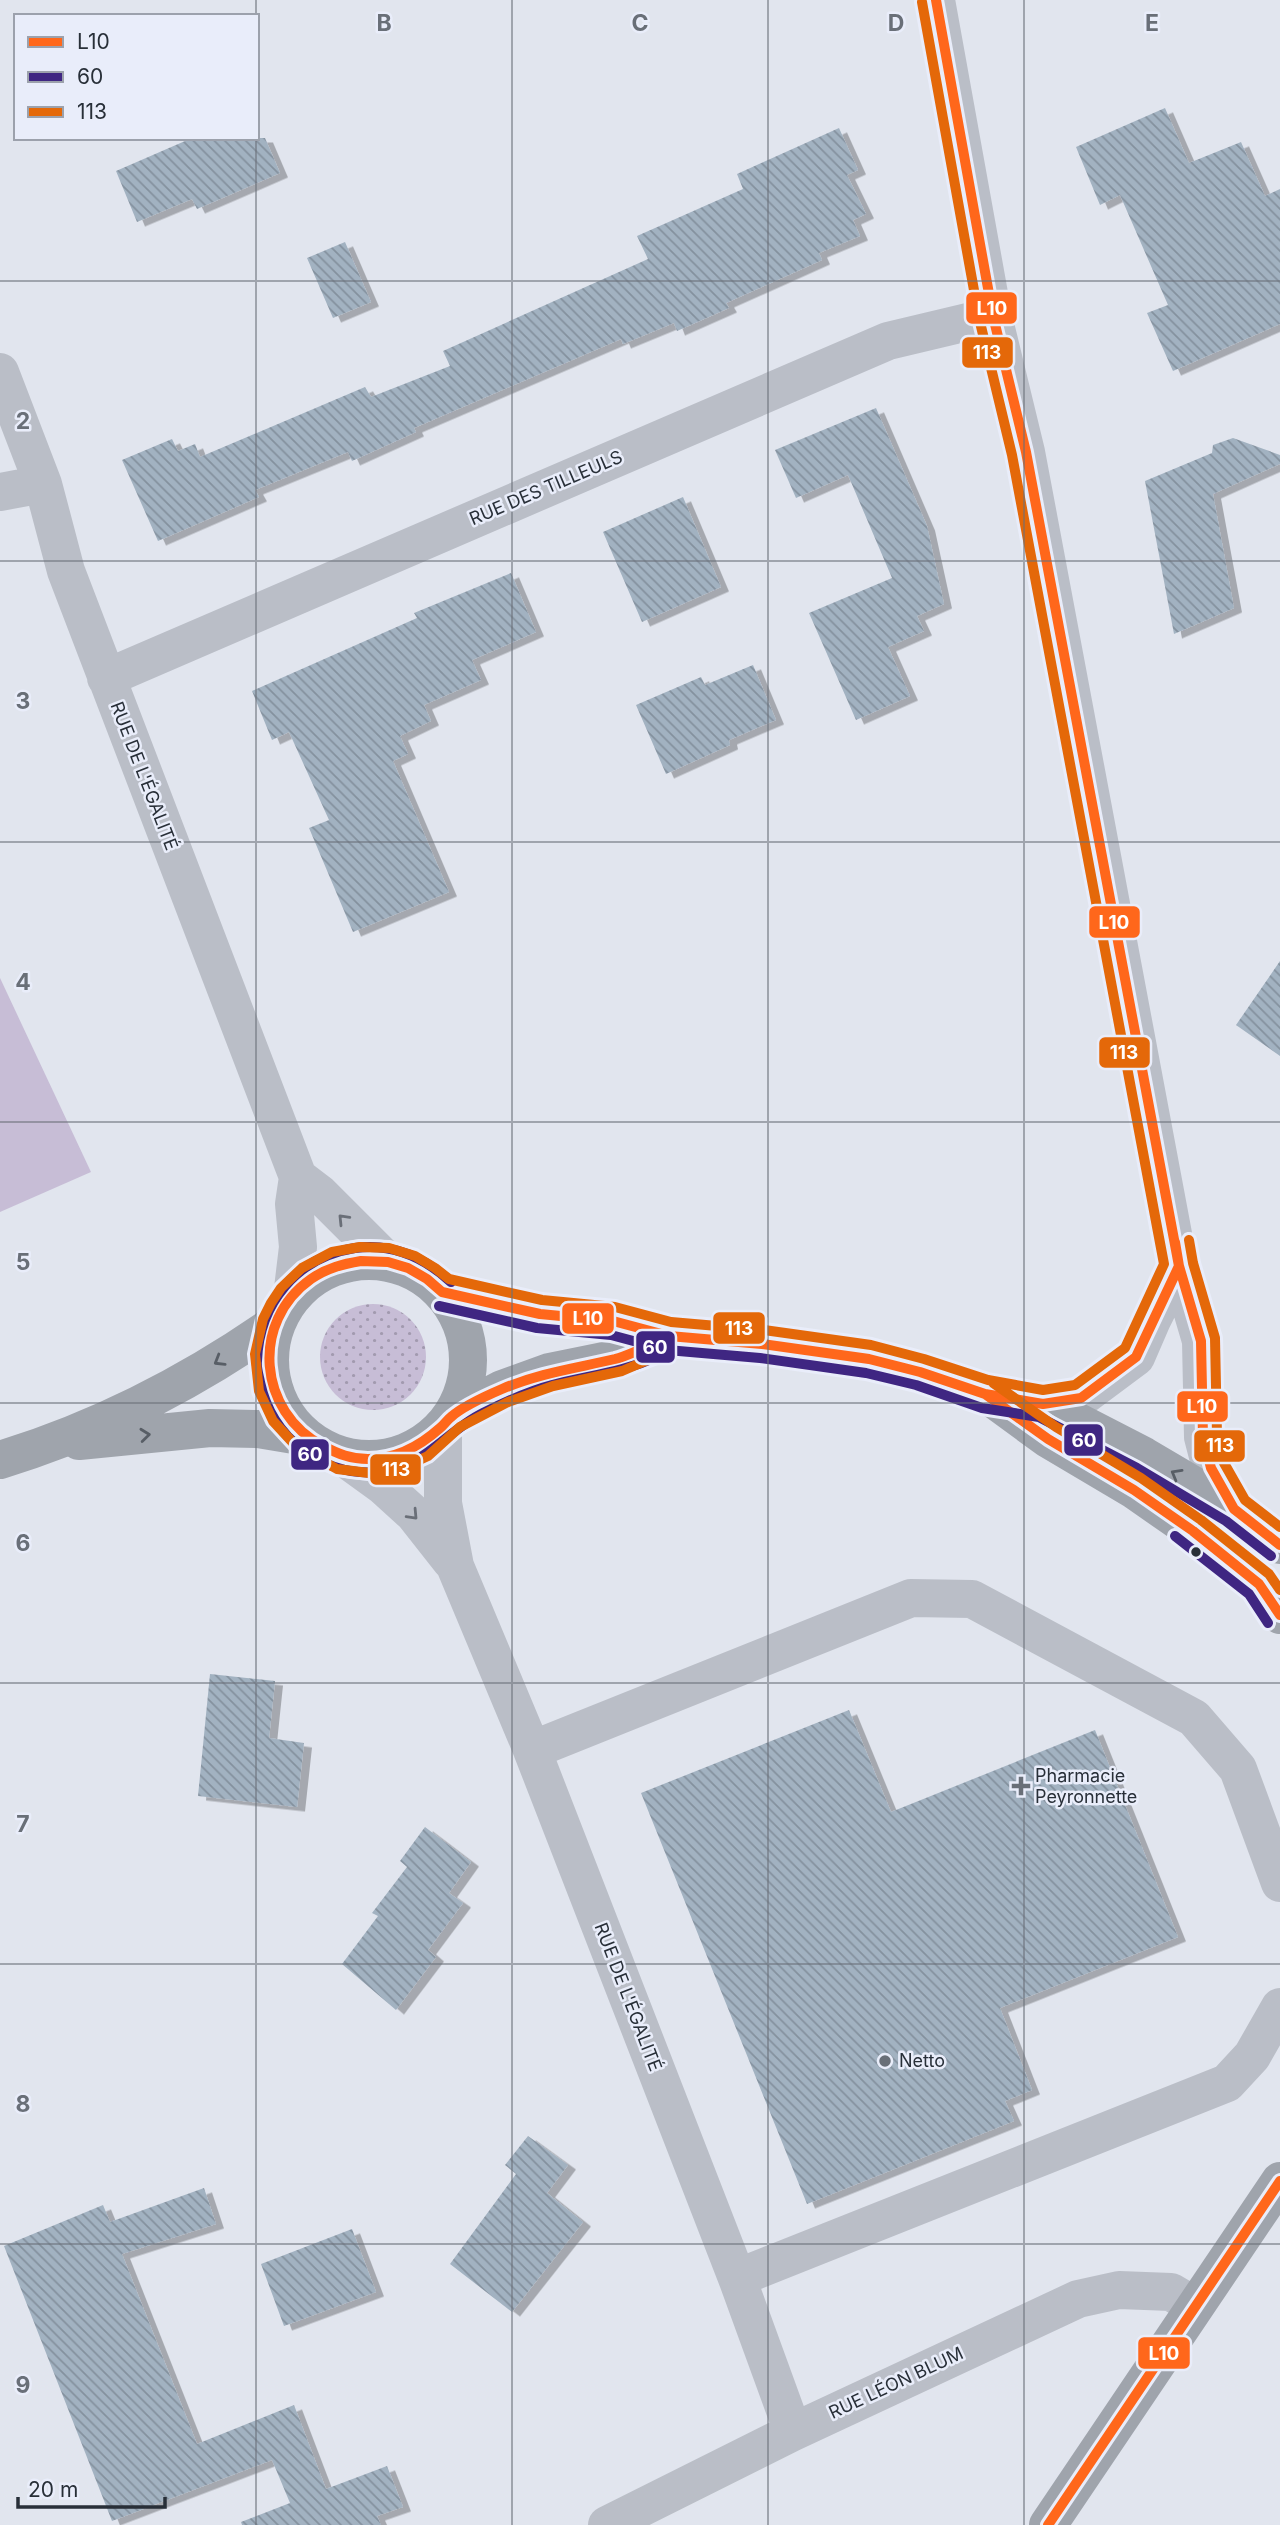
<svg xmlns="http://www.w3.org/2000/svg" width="1280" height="2525" viewBox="0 0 1280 2525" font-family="Inter,sans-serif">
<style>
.green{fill:url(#green-dots)}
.pitch{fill:#c7bdd6}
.building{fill:url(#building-back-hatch);filter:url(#shadow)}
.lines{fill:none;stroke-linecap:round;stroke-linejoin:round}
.minor{stroke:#babec7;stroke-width:38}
.major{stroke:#9fa4ac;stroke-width:38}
.bus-1-casing{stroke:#e9edfa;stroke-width:16}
.bus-2-casing{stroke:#e9edfa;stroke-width:16}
.bus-3-casing{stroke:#e9edfa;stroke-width:16}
.bus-1{stroke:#ff671b;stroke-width:10}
.bus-2{stroke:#3f2682;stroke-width:10}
.bus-3{stroke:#e46809;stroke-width:10}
.oneway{stroke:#6a6f78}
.oneway2{stroke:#585e66}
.grid{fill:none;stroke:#696f78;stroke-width:2;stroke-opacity:0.55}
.bus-dot{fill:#282f38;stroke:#e9edfa;stroke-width:2.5}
.poi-dot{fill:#696f78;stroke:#e9edfa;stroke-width:2.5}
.labels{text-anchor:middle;stroke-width:5;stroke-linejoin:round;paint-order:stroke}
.street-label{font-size:18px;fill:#282f38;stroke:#e9edfa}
.poi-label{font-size:18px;fill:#282f38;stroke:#e9edfa;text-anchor:start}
.grid-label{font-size:23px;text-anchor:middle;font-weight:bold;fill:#696f78;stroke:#e9edfa;stroke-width:5;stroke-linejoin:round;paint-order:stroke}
.line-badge{stroke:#e9edfa;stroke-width:2.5}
.badge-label{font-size:19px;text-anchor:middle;font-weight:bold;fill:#fff}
</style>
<defs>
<pattern id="green-dots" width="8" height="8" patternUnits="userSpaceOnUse" patternTransform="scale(1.75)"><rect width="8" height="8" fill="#c7bdd6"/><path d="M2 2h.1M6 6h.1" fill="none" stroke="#a29aaf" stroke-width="1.8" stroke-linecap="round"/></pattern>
<pattern id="building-back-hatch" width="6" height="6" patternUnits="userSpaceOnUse" patternTransform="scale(1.75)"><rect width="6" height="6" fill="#a2b2c1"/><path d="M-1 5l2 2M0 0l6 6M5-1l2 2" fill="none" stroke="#84919e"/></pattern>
<filter id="shadow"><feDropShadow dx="8" dy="4.5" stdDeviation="0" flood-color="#0004"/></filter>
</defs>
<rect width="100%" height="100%" fill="#e1e5ee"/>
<!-- green -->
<path class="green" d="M320 1357a53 53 0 1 1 106 0a53 53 0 1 1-106 0Z"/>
<!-- pitch -->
<path class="pitch" d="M0,978l91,194 -91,40z"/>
<!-- building -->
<path class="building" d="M1165,108l24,55 52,-21 24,54 15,-7v135l-107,47 -26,-58 21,-8 -48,-110 -20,10 -24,-58z
M839,128l19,42 -11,5 19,39 -13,6 7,16 -41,17 3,7 -96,43 3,5 -52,23 -3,-8 -51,21 -2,-5 -207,89 2,4 -64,29 -4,-9 -93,38 4,7 -101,44 -36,-81 50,-21 6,12 17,-7 5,13 165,-70 6,10 79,-31 -7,-15 205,-92 -11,-23 106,-47 -6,-15z
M192,138h73l15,35 -83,36 -5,-10 -55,23 -21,-51z
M345,242l26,60 -38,16 -26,-60z
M876,408l51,118 17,78 -27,12 7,15 -36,16 22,49 -54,24 -47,-107 83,-35 -44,-103 -52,23 -21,-48z
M1233,438l47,17v9l-67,30 21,114 -60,26 -29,-153 67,-28 1,-8z
M683,497l38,90 -79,35 -39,-90z
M511,573l25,59 -64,28 9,20 -57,25 7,16 -31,15 8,18 -15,7 56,131 -96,40 -44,-104 20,-8 -40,-88 -17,8 -20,-49 165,-73 -3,-5z
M753,665l23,55 -47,20 1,5 -64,29 -30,-69 65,-28 4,8z
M1280,961v95l-44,-31z
M210,1674l65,7 -6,57 35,5 -7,64 -99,-11z
M849,1710l42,102 204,-82 83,207 -178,71 32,82 -27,11 9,20 -207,83 -166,-411z
M425,1827l46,35 -22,31 14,10 -35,47 8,7 -40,53 -54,-46 36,-48 -6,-3 35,-46 -7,-6z
M528,2136l40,29 -21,28 36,29 -71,90 -62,-48 66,-90 -11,-9z
M204,2188l12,36 -94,30 75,190 97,-39 32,84 61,-23 16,41 -26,9 4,9h-139l-1,-3 49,-19 -18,-43 -160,61 -108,-275 99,-41 7,17z
M352,2229l24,63 -92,34 -23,-62z"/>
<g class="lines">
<!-- minor -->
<path class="minor" d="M936,0l57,316 33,136 153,814 22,75 2,96 8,31 23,41
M0,372l43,112 23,87 232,606 21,16 69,69
M0,492l43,-8
M106,678l782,-337 105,-25
M292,1297l6,-50 -4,-43 4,-27
M1043,1404l38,-6 55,-41 16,-37 27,-54
M443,1426v77l12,63 77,184 205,528 56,154
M342,1456l40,29 32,29 37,47
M532,1750l379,-152 61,1 222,119 44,51 42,114
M737,2278l490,-195 25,-27 28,-49
M607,2525l186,-93 285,-133 41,-9 52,2 24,14"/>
<!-- major -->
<path class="major" d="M270 1360a99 99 0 1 1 198 0a99 99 0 1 1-198 0Z
M442,1292l98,22 73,7 56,15 93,8 107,15 51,13 65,22 58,10 101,52 90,53 46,36
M996,1401l52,38 86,51 59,41 66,53 21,31
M451,1416l51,-27 47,-17 69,-14 51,-22
M79,1441l131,-13 48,1 48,8
M0,1460c98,-30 192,-78 276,-137
M1048,2525l232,-344"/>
<!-- bus-1 casing -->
<g class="bus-1-casing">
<path id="bus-1" d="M1175,1242l4,24 22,75 2,96 8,31 23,41 46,36
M361,1261l27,1 20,6 19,11 15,13 98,22 73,7 56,15c-17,8 -36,18 -54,23 -38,9 -76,14 -113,30 -14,6 -40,18 -51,28 -4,3 -7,8 -11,11 -20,18 -44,31 -72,31 -17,0 -30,-5 -45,-13 -65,-34 -73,-124 -12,-167 16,-11 32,-15 50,-18z
M669,1336l93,8 107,15 51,13 65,22 58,10 38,-6 55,-41 43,-91 -153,-814 -33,-136 -57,-316
M985,1394l63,45 86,51 59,41 66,53 21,31
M1048,2525l232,-344"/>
</g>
<!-- bus-2 casing -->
<g class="bus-2-casing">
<path id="bus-2" d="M451,1282c-27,-25 -59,-39 -96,-34 -58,9 -96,55 -98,113 -1,7 2,15 3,21 12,56 62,95 120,90 44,-4 66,-41 103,-59 22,-11 45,-22 69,-28 39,-10 69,-12 107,-29
M439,1306l98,22 74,7 56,15 93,8 106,15 50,12 66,23 57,9 98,51 89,53 45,35
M1175,1536l74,58 19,29"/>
</g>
<!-- bus-3 casing -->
<g class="bus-3-casing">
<path id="bus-3" d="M1189,1240l4,23 22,75 2,97 7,28 21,37 35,27
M671,1350l-49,21 -69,15 -45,16 -48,25 -32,29 -28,13 -31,4 -32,-4 -41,-23 -23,-25 -14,-30 -4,-37 8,-35 8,-16 10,-15 21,-20 30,-16 28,-5 29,1 26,8 20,12 14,11 93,21 73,7 56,15 93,8 107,15 53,14 64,21 55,10 32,-5 50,-37 39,-84 -152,-809 -33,-137 -57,-316
M993,1383l63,44 85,51 60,42 68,54 11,16"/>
</g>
<!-- bus-1 -->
<use href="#bus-1" class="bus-1"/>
<!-- bus-2 -->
<use href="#bus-2" class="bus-2"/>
<!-- bus-3 -->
<use href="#bus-3" class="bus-3"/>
</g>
<!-- one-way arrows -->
<defs><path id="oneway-chevron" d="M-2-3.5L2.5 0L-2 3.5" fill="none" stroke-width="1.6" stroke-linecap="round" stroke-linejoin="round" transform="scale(1.75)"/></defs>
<g class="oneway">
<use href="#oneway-chevron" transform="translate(343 1219) rotate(-134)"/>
<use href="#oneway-chevron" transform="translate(413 1515) rotate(47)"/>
</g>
<g class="oneway2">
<use href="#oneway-chevron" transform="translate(219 1361) rotate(149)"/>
<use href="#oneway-chevron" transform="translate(145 1435) rotate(-6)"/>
<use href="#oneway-chevron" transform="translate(1176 1474) rotate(-150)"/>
</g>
<!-- grid -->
<path class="grid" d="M256,0v16M512,0v2525M768,0v2525M1024,0v2525M256,138v2387M0,281h1280M0,561h1280M0,842h1280M0,1122h1280M0,1403h1280M0,1683h1280M0,1964h1280M0,2244h1280"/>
<!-- markers -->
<circle class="bus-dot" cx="1196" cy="1552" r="6"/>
<g class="poi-dot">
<path d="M1017.5 1775.5h7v7h7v7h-7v7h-7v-7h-7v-7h7z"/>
<circle cx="885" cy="2061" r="7"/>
</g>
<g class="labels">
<!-- street labels -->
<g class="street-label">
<text transform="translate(546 488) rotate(-23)" y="6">RUE DES TILLEULS</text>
<text transform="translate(144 776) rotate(69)" y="6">RUE DE L'ÉGALITÉ</text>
<text transform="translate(628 1997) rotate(69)" y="6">RUE DE L'ÉGALITÉ</text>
<text transform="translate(896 2383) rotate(-25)" y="6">RUE LÉON BLUM</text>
</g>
<!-- poi labels -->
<g class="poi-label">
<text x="1035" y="1782">Pharmacie<tspan x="1035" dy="21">Peyronnette</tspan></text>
<text x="899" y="2067">Netto</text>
</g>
</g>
<g class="grid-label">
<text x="384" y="31">B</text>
<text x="640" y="31">C</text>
<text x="896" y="31">D</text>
<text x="1152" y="31">E</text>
<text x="23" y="429">2</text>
<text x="23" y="709">3</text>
<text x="23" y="990">4</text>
<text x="23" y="1270">5</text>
<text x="23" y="1551">6</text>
<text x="23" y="1832">7</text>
<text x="23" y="2112">8</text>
<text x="23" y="2393">9</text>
</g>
<g class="line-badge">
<rect x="965" y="291" width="53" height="34" rx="7" fill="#ff671b"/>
<rect x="961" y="336" width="53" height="33" rx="7" fill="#e46809"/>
<rect x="1088" y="905" width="53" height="34" rx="7" fill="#ff671b"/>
<rect x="1098" y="1036" width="53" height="33" rx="7" fill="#e46809"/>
<rect x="561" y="1302" width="54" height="33" rx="7" fill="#ff671b"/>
<rect x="712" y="1311" width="54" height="34" rx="7" fill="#e46809"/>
<rect x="635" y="1330" width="41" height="34" rx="7" fill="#3f2682"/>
<rect x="1176" y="1390" width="53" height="33" rx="7" fill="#ff671b"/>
<rect x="1063" y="1423" width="41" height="34" rx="7" fill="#3f2682"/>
<rect x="1193" y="1429" width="53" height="34" rx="7" fill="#e46809"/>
<rect x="290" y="1438" width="40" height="33" rx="7" fill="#3f2682"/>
<rect x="369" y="1453" width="53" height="33" rx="7" fill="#e46809"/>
<rect x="1137" y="2336" width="54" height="34" rx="7" fill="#ff671b"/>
</g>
<g class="badge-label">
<text x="992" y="315">L10</text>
<text x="987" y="359">113</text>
<text x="1114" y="929">L10</text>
<text x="1124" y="1059">113</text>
<text x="588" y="1325">L10</text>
<text x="739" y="1335">113</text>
<text x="655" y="1354">60</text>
<text x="1202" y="1413">L10</text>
<text x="1084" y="1447">60</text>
<text x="1220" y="1452">113</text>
<text x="310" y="1461">60</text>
<text x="396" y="1476">113</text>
<text x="1164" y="2360">L10</text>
</g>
<!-- legend -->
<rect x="14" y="14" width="245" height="126" fill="#e9edfa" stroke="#9ca1ac" stroke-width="2"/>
<rect x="28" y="37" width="35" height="10" fill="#ff671b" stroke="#9ca1ac" stroke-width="2"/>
<text x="77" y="49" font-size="21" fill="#282f38">L10</text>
<rect x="28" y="72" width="35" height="10" fill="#3f2682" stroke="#9ca1ac" stroke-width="2"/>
<text x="77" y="84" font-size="21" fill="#282f38">60</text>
<rect x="28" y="107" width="35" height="10" fill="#e46809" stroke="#9ca1ac" stroke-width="2"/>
<text x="77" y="119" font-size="21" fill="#282f38">113</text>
<!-- scale -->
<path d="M18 2497v10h147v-10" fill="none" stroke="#282f38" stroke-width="3.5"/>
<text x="28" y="2497" font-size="21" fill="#282f38" stroke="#e9edfa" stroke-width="5" paint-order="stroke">20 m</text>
</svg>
